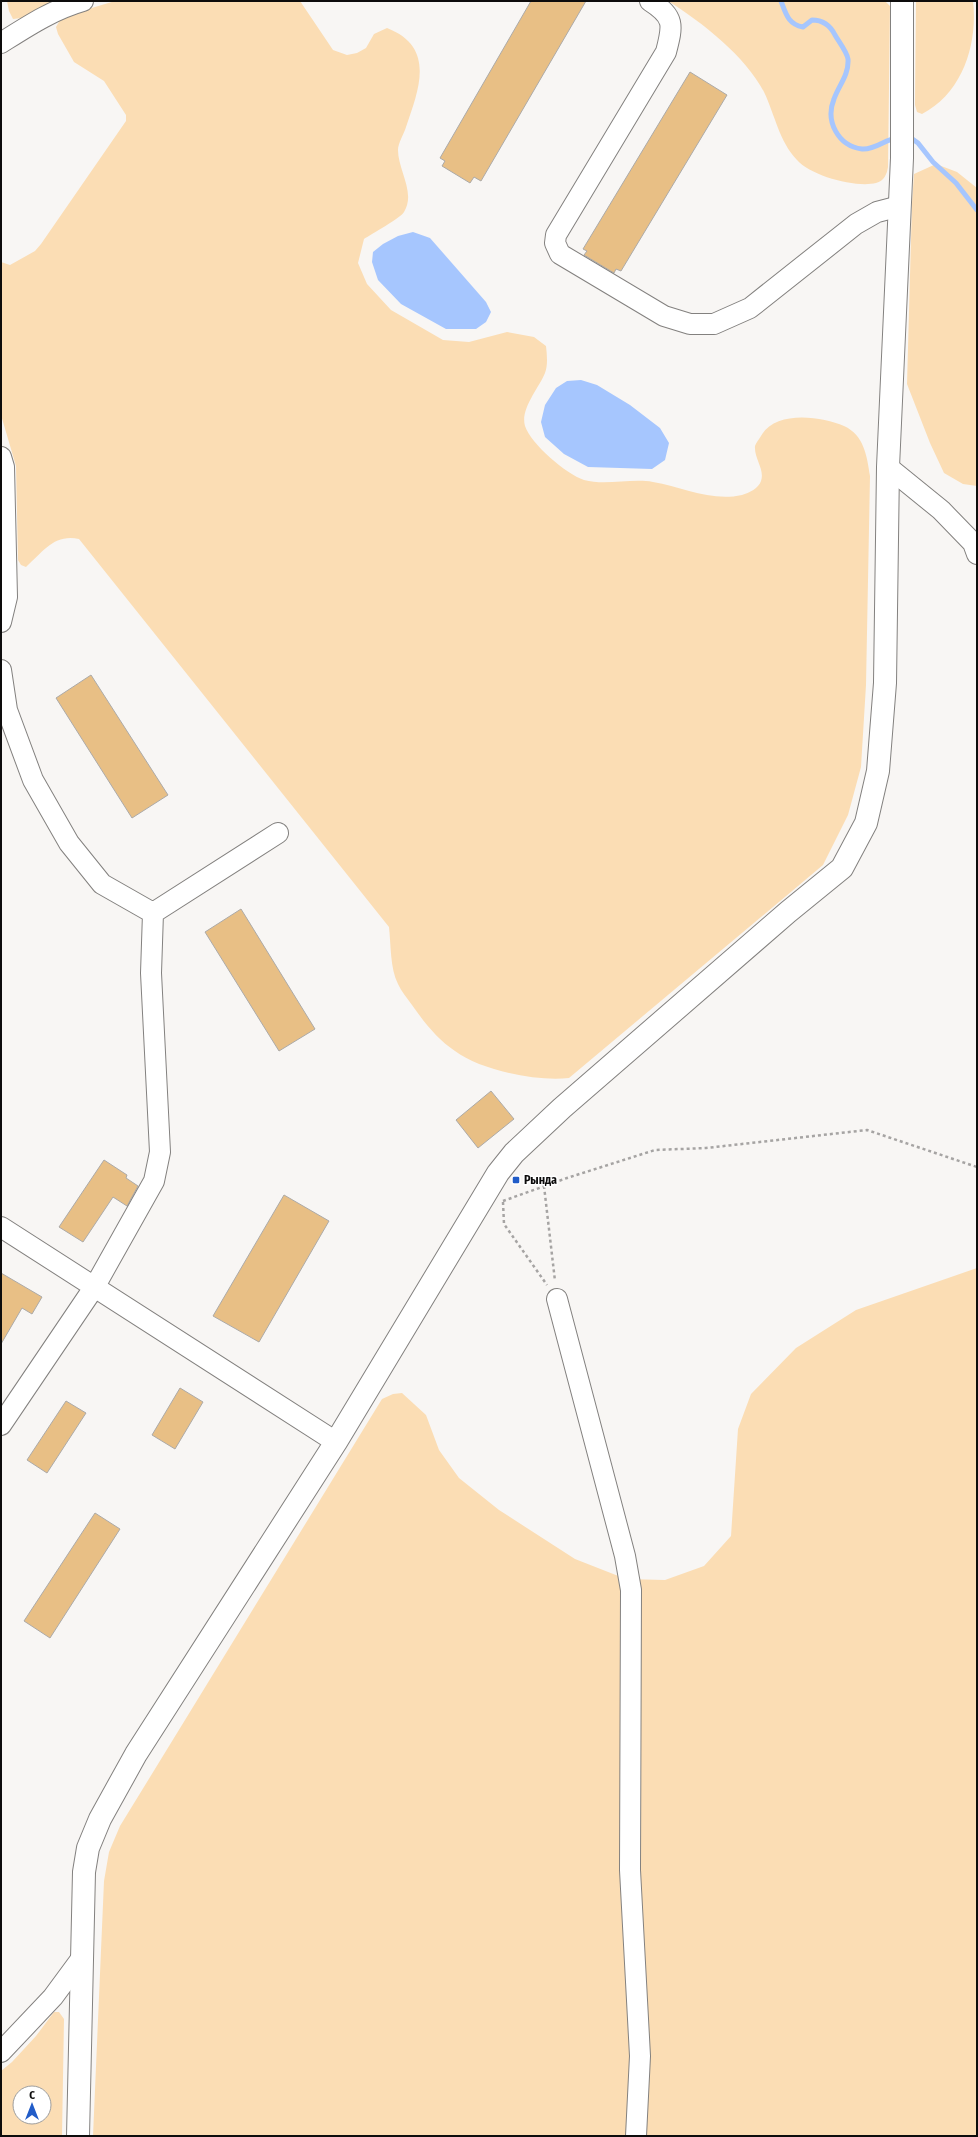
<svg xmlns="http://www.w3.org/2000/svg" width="978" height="2137" viewBox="0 0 978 2137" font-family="'Fira Sans Condensed',sans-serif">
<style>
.green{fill:#fbddb4;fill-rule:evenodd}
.water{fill:#a6c6fe}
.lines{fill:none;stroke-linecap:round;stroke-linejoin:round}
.stream{stroke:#a6c6fe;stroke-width:5}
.building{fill:#e8bf85;stroke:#acaaa8}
.minor-casing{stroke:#83817f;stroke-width:22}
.major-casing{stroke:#83817f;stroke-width:24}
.path{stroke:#a6a4a3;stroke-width:2.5;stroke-dasharray:3 3;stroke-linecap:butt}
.minor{stroke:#fff;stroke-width:20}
.major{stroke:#fff;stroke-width:22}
.poi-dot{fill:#215cc8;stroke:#fff;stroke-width:1.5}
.labels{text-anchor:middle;stroke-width:3;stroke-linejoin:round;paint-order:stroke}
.poi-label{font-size:12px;font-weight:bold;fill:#0d0c0c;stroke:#fff;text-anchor:start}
</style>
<rect width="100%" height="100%" fill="#f8f6f4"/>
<!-- green -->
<path class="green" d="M7,1h47l-32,17 -9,1 -4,-8z
M115,1h185l33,49 14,5 10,-2 9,-5 8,-14 13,-6c49,19 32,61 19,99 -2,7 -8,16 -8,23 0,20 18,43 6,62 -2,5 -34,23 -40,27l-6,24 9,21 24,26 52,30 26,2 38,-10 27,5 12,9c1,9 2,19 -1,27 -6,15 -25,36 -20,53 6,18 41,48 59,54 21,6 48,-2 69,2 30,5 58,20 89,13 7,-2 17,-7 19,-14 4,-12 -7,-22 -6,-35 1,-3 4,-7 6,-10 14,-26 60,-20 83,-10 20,9 23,30 26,50l-4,209 -5,82 -13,48 -25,50 -254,213c-32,4 -89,-8 -114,-27 -18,-12 -31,-29 -43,-46 -5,-7 -11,-14 -14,-21 -8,-16 -7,-39 -9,-57l-310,-388c-25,-5 -35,12 -53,28l-5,-2 -3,-5 -2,-94 -15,-51v-153l9,3 25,-14 6,-7 85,-123v-6l-22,-34 -30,-19 -16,-28 -2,-7 4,-7 5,-4z
M668,1h217l5,5 -2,161c-1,7 -4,14 -12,16 -20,5 -65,-7 -79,-23 -18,-19 -22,-45 -33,-68 -18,-35 -62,-70 -96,-91z
M916,1h57c5,42 -10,92 -51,113l-5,-2 -2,-7z
M936,164l21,8 20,16v298l-14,-2 -19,-11 -14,-30 -23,-59 5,-181 2,-29z
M977,1268v868h-884l11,-255 5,-29 11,-26 262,-427 11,-5 9,-1 24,22 13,35 20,28 40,32 76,49 51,20 39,1 39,-14 27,-30 7,-107 13,-35 45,-46 60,-38z
M54,2012h5l5,7 -2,117h-61v-65l11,-9 24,-26zM20,2093h24v24h-24z"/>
<!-- water -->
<path class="water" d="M413,232l17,6 56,64 5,10 -5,10 -10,7h-30l-45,-25 -23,-24 -6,-18 1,-10 10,-8 15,-8z
M581,380l16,5 33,20 30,23 9,15 -4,17 -13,9 -64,-2 -24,-13 -19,-17 -4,-15 4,-17 11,-17 11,-7z"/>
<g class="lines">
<!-- stream -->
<path class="stream" d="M781,1c5,13 7,23 22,26l9,-7c11,0 18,5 23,15 4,7 12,17 13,24 1,16 -9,26 -14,40 -9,22 4,47 28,50 14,1 23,-10 35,-11
M907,138h4l7,5 15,19 23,21 21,27"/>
</g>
<!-- building -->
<path class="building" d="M531,1h55l-105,180 -7,-4 -4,6 -28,-17 3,-5 -5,-3z
M690,72l37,23 -106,176 -5,-2 -2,4 -30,-18 3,-4 -4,-2z
M91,675l77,120 -36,23 -76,-120z
M241,909l74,120 -36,22 -74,-119z
M491,1091l23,28 -36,29 -22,-28z
M104,1160l23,15 -1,3 12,8 -11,20 -14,-9 -30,45 -24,-15z
M284,1195l45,26 -70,121 -46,-26z
M1,1273l41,24 -10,17 -10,-6 -21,36z
M180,1388l23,14 -28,47 -23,-14z
M66,1401l20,12 -39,60 -20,-13z
M95,1513l25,16 -70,109 -26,-17z"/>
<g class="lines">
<!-- minor casing -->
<g class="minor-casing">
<path id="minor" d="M650,1c25,16 23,24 16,51l-110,183 -1,8 5,11 104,62 26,8h24l36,-16 106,-84 21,-12 23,-6
M1,43c27,-17 51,-33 82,-42
M1,457l3,10 3,130 -6,25
M888,467l53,43 32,33 4,11
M1,670l6,40 26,70 36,63 33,41 51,29
M1,1227l335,215
M557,1299l68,257 6,34 -1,280 10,186 -4,80
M1,1425l94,-139 59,-105 6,-29 -9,-179 2,-60 125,-80
M1,2052l52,-55 28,-38"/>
</g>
<!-- major casing -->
<g class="major-casing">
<path id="major" d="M78,2136l6,-264 4,-24 12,-29 36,-65 200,-312 162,-269 16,-20 48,-45 226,-196 54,-44 24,-45 12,-52 7,-88 3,-216 14,-309v-157"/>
</g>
<!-- path -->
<path class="path" d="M544,1186l11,95
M503,1201l64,-23 88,-28 51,-2 161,-18 110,37
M503,1202l1,22 43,61"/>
<!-- minor -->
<use href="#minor" class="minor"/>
<!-- major -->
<use href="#major" class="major"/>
</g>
<!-- markers -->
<rect class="poi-dot" x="512" y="1176" width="8" height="8" rx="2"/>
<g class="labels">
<!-- poi labels -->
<g class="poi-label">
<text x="524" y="1184">Рында</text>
</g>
</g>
<!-- border -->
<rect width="978" height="2137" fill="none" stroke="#0d0c0c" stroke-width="4"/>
<!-- north arrow -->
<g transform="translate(32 2105)"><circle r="19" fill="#ffffff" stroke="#9e9e9e"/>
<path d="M0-3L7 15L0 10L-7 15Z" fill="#215cc8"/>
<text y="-6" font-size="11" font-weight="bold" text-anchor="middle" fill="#0d0c0c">С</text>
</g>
</svg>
